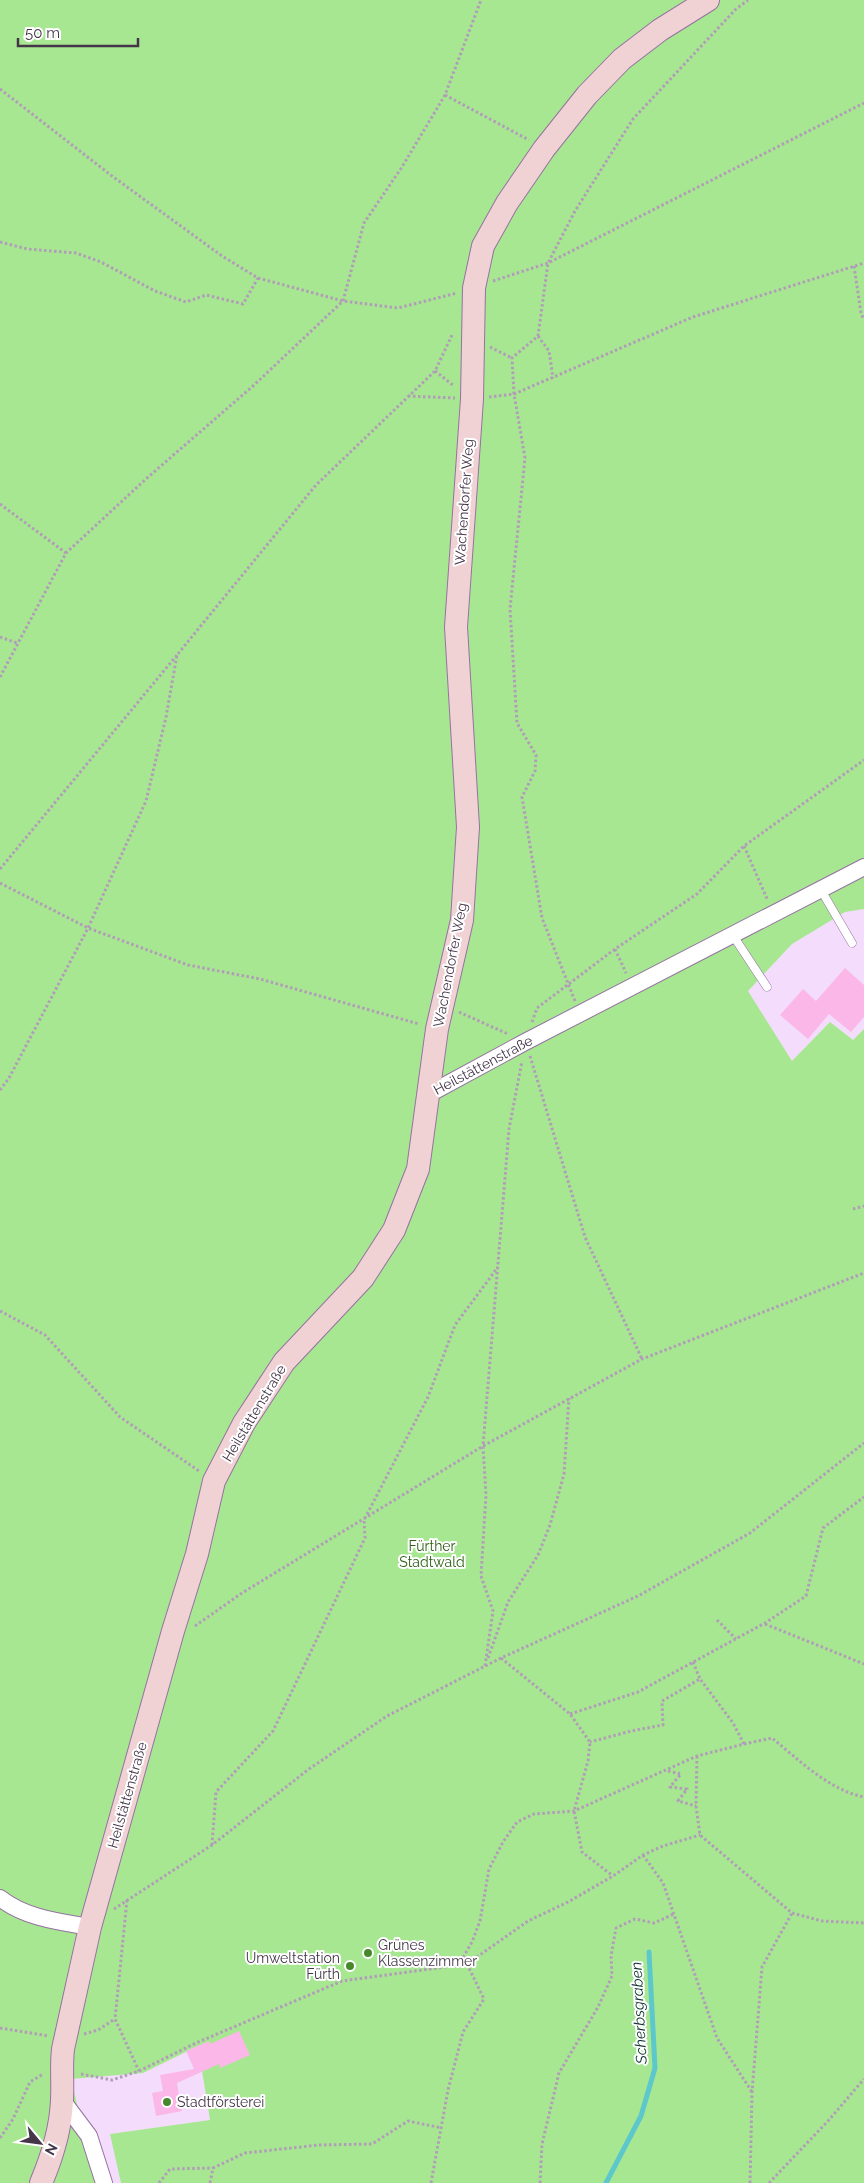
<svg xmlns="http://www.w3.org/2000/svg" width="864" height="2183" viewBox="0 0 864 2183" font-family="Raleway,sans-serif">
<style>
.green{fill:#a8e792}
.lines{fill:none;stroke-linecap:round;stroke-linejoin:round}
.stream{stroke:#5cc8cb;stroke-width:5}
.building{fill:#fbb7e7}
.lane-casing{stroke:#9572a0;stroke-width:9}
.street-casing{stroke:#9572a0;stroke-width:18}
.secondary-casing{stroke:#9572a0;stroke-width:24}
.path{stroke:#b19db8;stroke-width:3;stroke-dasharray:2.5 2.5;stroke-linecap:butt}
.lane{stroke:#fff;stroke-width:8}
.street{stroke:#fff;stroke-width:16}
.secondary{stroke:#f0d2d4;stroke-width:22}
.poi-dot{fill:#46882b;stroke:#fff;stroke-width:2}
.labels{text-anchor:middle;stroke-width:4;stroke-linejoin:round;paint-order:stroke}
.street-label{font-size:14px;fill:#443549;stroke:#fff}
.park-label{font-size:14px;fill:#2b5d14;stroke:#fff}
.poi-label{font-size:14px;fill:#443549;stroke:#fff;text-anchor:start}
.water-label{font-size:15px;font-style:italic;fill:#0f3132;stroke:#fff}
</style>
<rect width="100%" height="100%" fill="#f4ddfc"/>
<!-- green -->
<path class="green" d="M0,0h864v909l-19,3 -53,32 -44,47 44,70 38,-39 23,18 11,-11v1154h-743l-11,-49 100,-14 -12,-74 -55,27 -72,6 25,104h-96z"/>
<g class="lines">
<!-- stream -->
<path class="stream" d="M606,2183l35,-67 14,-48 -6,-116"/>
</g>
<!-- building -->
<path class="building" d="M845,968l19,17v32l-13,15 -22,-18 -21,25 -28,-24 23,-26 13,12z
M239,2031l11,24 -30,13 -1,-4 -42,19 5,28 -26,5 -4,-23 11,-2 -3,-16 34,-6 -8,-18 23,-10 1,3z"/>
<g class="lines">
<!-- lane casing -->
<g class="lane-casing">
<path id="lane" d="M821,890l31,53
M732,934l35,53"/>
</g>
<!-- street casing -->
<g class="street-casing">
<path id="street" d="M429,1094l96,-52 339,-175
M0,1898c25,20 60,24 90,29
M62,2100l27,36 15,47"/>
</g>
<!-- secondary casing -->
<g class="secondary-casing">
<path id="secondary" d="M41,2183c11,-26 20,-55 21,-83 1,-18 -1,-33 1,-51l27,-122 83,-296 24,-77 17,-73 30,-58 40,-61 79,-84 31,-48 24,-61 19,-140 25,-109 6,-93 -12,-200 16,-228 2,-111 9,-42 24,-43 37,-54 43,-54 35,-36 38,-29 48,-30"/>
</g>
<!-- path -->
<path class="path" d="M0,89l112,87 110,80 36,22 85,23 55,7 59,-15
M445,95l84,45
M0,242l27,7 49,4 25,9 54,29 31,11 20,-7 37,9 15,-26
M854,266l7,47 3,7
M493,281l55,-18 316,-160
M538,336l11,15 4,27
M490,347l22,11
M435,371l19,15
M408,396l47,2
M489,397l25,-3 179,-77 171,-54
M0,504l66,49
M0,637l17,6
M0,677l66,-124 81,-75 106,-92 90,-85 21,-78 38,-56 43,-72 36,-95
M744,846l24,55
M0,869l177,-214
M0,883l88,45 100,37 72,14 159,45
M615,949l11,24
M575,1001l-33,-83 -20,-121 13,-26 1,-16 -19,-32 -7,-114 15,-151 -11,-64 -2,-36 26,-22 10,-73 27,-52 58,-92 103,-110 12,-9
M459,1012l49,22
M532,1022l5,-14 78,-59 82,-55 47,-48 120,-86
M530,1056l55,181 57,122
M0,1090l9,-12 79,-150 58,-127 20,-84 11,-62 139,-170 119,-114 18,-38
M853,1209l11,-3
M0,1311l45,24 75,82 79,54
M717,1620l19,19
M765,1624l99,40
M195,1626l47,-33 241,-147 159,-87 222,-86
M488,1658l20,-56 30,-47 12,-30 14,-51 5,-76
M501,1658l69,56 20,28 -2,19 -14,50 8,41 31,24
M693,1662l7,17
M485,1666l8,-55 -12,-35 5,-81 -3,-49 26,-317 13,-68
M570,1714l68,-22 127,-69 41,-27 17,-68 41,-31
M744,1744l28,-6c27,22 57,52 92,59
M697,1756l-1,50 4,29 92,78 30,8 42,2
M668,1771l13,3 -11,13 17,2 -9,12 18,5
M212,1845l4,-53 57,-61 92,-193 -1,-18 64,-123 27,-72 43,-58
M643,1855l20,28 54,155 35,54
M127,1900l-12,119 24,52
M114,1909l98,-64 97,-76 78,-53 114,-58 137,-62 112,-63 114,-90
M458,1966l14,-24 8,-21 9,-52 14,-27 14,-20 17,-8 40,-3 123,-55 47,-12 -11,-21 -33,-44 -38,22 1,24 -32,6 -41,11
M0,2028l49,8
M84,2034l14,-4 17,-11
M81,2074l31,6 27,-9 57,-28 146,-62 125,-17 61,-43 40,-19 45,-26 30,-21 20,-9 37,-11
M0,2138l13,-19 17,-37 13,-8
M159,2183l11,-14 43,-1
M210,2183l3,-15 32,-15 74,-8 53,-1 36,-23 34,7
M431,2183l17,-93 15,-58 21,-33 -17,-35
M540,2183l2,-39 17,-71 39,-66 14,-31 -1,-20 5,-28 19,-9 19,4 20,-9
M750,2183l2,-90 10,-126 30,-54
M769,2183l59,-62 36,-42"/>
<!-- lane -->
<use href="#lane" class="lane"/>
<!-- street -->
<use href="#street" class="street"/>
<!-- secondary -->
<use href="#secondary" class="secondary"/>
</g>
<!-- markers -->
<g class="poi-dot">
<circle cx="368" cy="1953" r="5"/>
<circle cx="350" cy="1966" r="5"/>
<circle cx="167" cy="2102" r="5"/>
</g>
<g class="labels">
<!-- street labels -->
<g class="street-label">
<text transform="translate(464 502) rotate(-86)" y="5">Wachendorfer Weg</text>
<text transform="translate(450 965) rotate(-79)" y="5">Wachendorfer Weg</text>
<text transform="translate(483 1065) rotate(-28)" y="5">Heilstättenstraße</text>
<text transform="translate(254 1413) rotate(-59)" y="5">Heilstättenstraße</text>
<text transform="translate(127 1795) rotate(-74)" y="5">Heilstättenstraße</text>
</g>
<!-- park labels -->
<g class="park-label">
<text x="432" y="1551">Fürther<tspan x="432" dy="16">Stadtwald</tspan></text>
</g>
<!-- poi labels -->
<g class="poi-label">
<text x="378" y="1950">Grünes<tspan x="378" dy="16">Klassenzimmer</tspan></text>
<text x="340" y="1963" text-anchor="end">Umweltstation<tspan x="340" dy="16">Fürth</tspan></text>
<text x="177" y="2107">Stadtförsterei</text>
</g>
<!-- water labels -->
<g class="water-label">
<text transform="translate(639 2013) rotate(-93)" y="5">Scherbsgraben</text>
</g>
</g>
<!-- north arrow -->
<g transform="translate(40 2143) rotate(119)" stroke="#ffffff" stroke-width="4" paint-order="stroke">
<path d="M0-4L9 19L0 12L-9 19Z" fill="#443549"/>
<text y="-8" font-size="14" font-weight="bold" text-anchor="middle" fill="#443549">N</text>
</g>
<!-- scale -->
<path d="M18 38v8h120v-8" fill="none" stroke="#443549" stroke-width="2.5"/>
<text x="25" y="38" font-size="15" fill="#443549" stroke="#ffffff" stroke-width="4" paint-order="stroke">50 m</text>
</svg>
